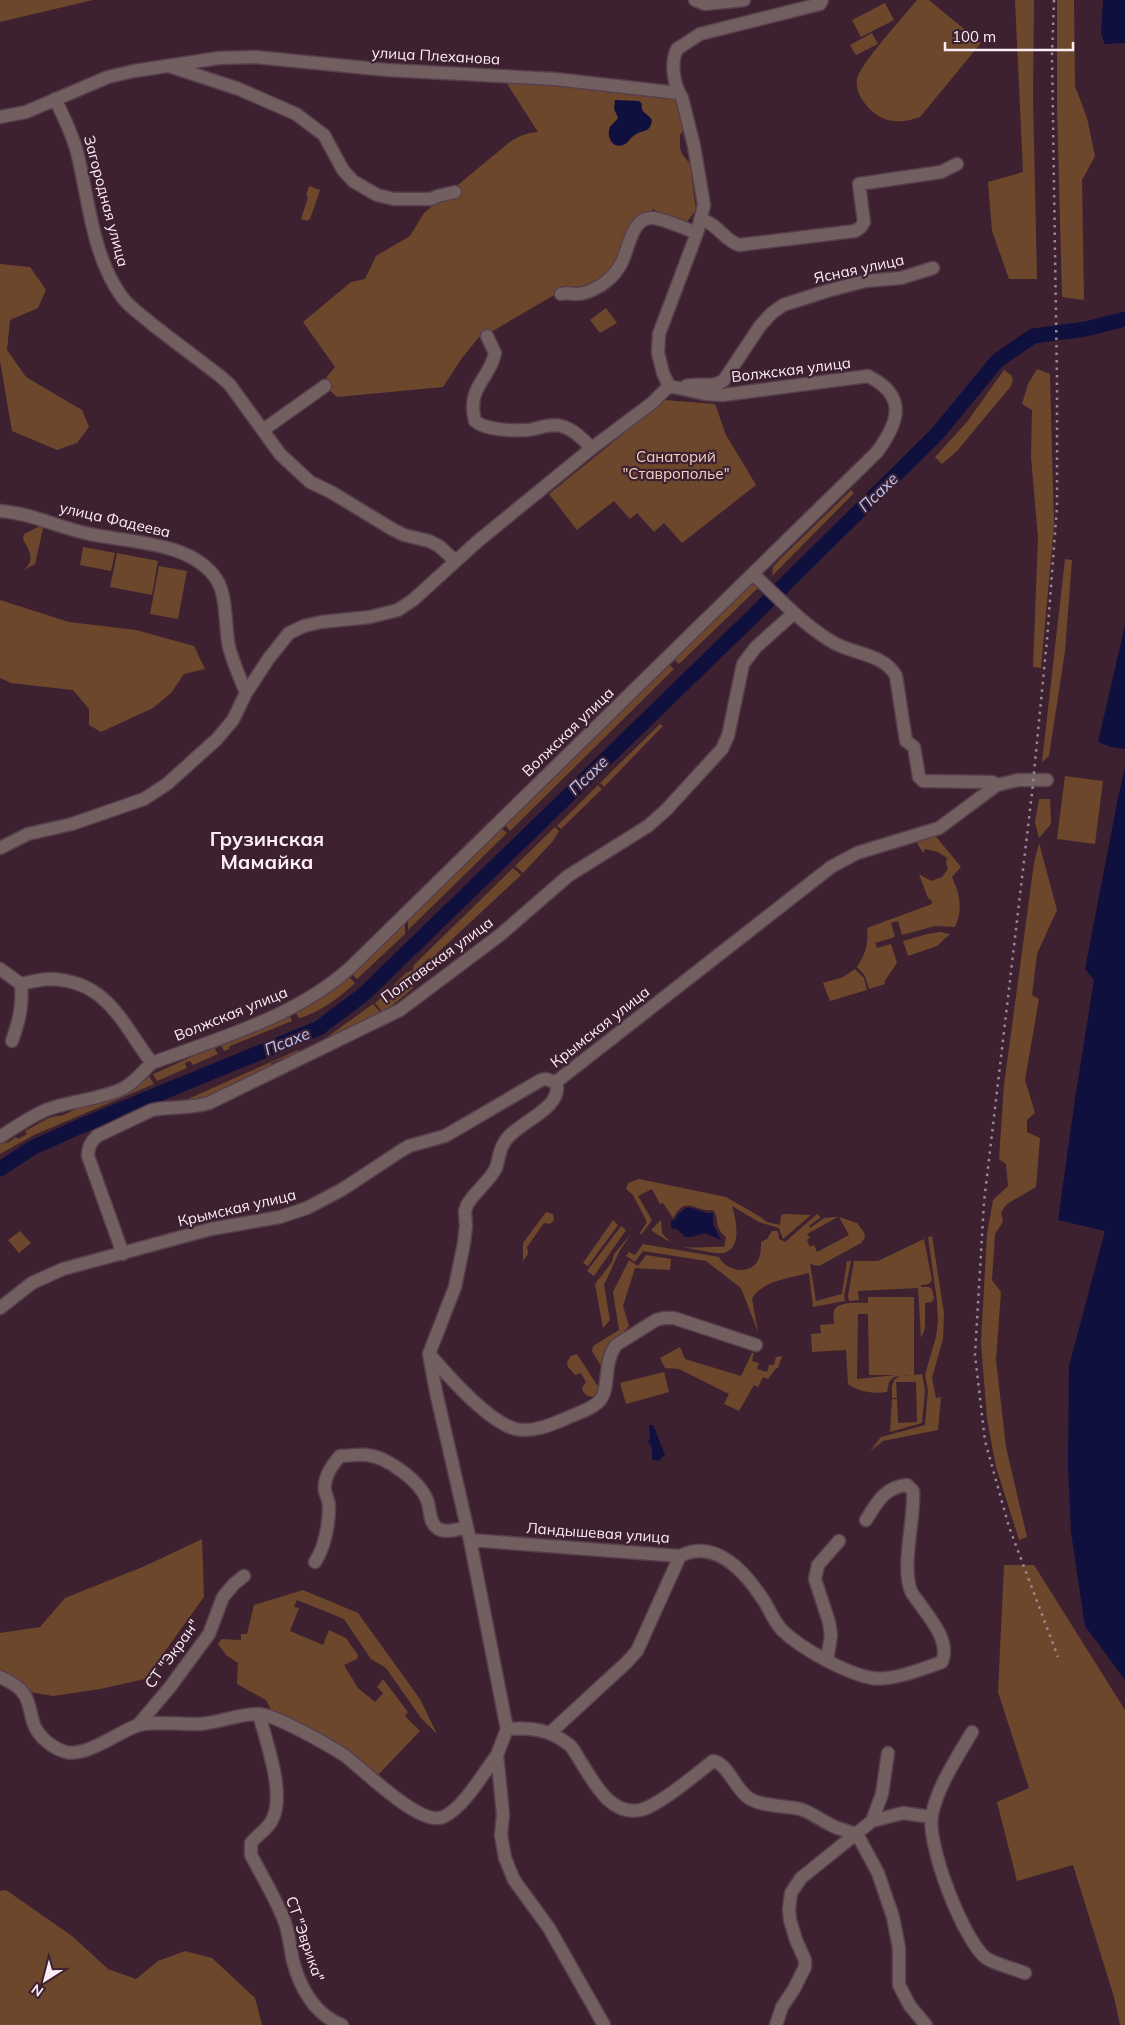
<svg xmlns="http://www.w3.org/2000/svg" width="1125" height="2025" viewBox="0 0 1125 2025" font-family="Mulish,sans-serif">
<style>
.green{fill:#6d472c;fill-rule:evenodd}
.water{fill:#0f103d}
.lines{fill:none;stroke-linecap:round;stroke-linejoin:round}
.river{stroke:#0f103d;stroke-width:15}
.minor-casing{stroke:#583e4d;stroke-width:15}
.minor{stroke:#71605f;stroke-width:12}
.rail{stroke:#9d8793;stroke-width:2.5;stroke-dasharray:2.5 5;stroke-linecap:butt}
.labels{text-anchor:middle;stroke-width:4.5;stroke-linejoin:round;paint-order:stroke}
.street-label{font-size:15px;fill:#fdeef6;stroke:#3d2131}
.park-label{font-size:15px;fill:#f4d4bf;stroke:#3d2131}
.water-label{font-size:16px;font-style:italic;fill:#bcc7f7;stroke:#3d2131}
.district-label{font-size:20px;font-weight:bold;fill:#fdeef6;stroke:#3d2131}
</style>
<rect width="100%" height="100%" fill="#3d2131"/>
<!-- green -->
<path class="green" d="M0,0h93l-93,22z
M917,0h12l52,43 -61,74c-16,6 -33,7 -47,-5 -9,-8 -18,-20 -16,-33 3,-15 48,-64 60,-79z
M1015,0h19l-1,97 4,182h-28l-17,-48 -4,-49 35,-10z
M1057,0h17l1,86 12,32 8,38 -13,24 2,120 -22,-3 -5,-190z
M885,3l9,17 -33,17 -9,-17z
M872,33l6,11 -22,11 -6,-10z
M504,79l174,19 6,31 -4,6v13l2,6 8,10 6,46 -13,17 -30,-18 -18,18 -24,45 -13,11 -42,11 -65,38 -7,8 -5,-3 -17,21 -19,29 -106,10 -15,-14 13,-16 -32,-45 48,-40 14,-3 11,-23 34,-20 14,-23 81,-67c11,-9 19,-13 33,-14z
M309,186l11,4 -10,29 -3,2 -6,-2 7,-22 -2,-1z
M0,264l30,3 16,23 -8,18 -28,12 -3,30 19,27 56,33 7,17 -12,16 -20,7 -45,-19 -12,-70z
M606,308l11,15 -17,10 -10,-13z
M1037,369l13,5 4,151 -13,143 -8,-1 5,-130 -7,-80 1,-47 -10,-6 6,-20z
M1004,370l7,5 2,5 -2,6 -54,65 -15,13 -7,-7 32,-35z
M665,400l50,4 11,31 30,50 -74,58 -18,-20 -10,9 -17,-19 -7,6 -16,-18 -37,29 -28,-36z
M851,490l3,3 -82,83 1,-9 7,-8z
M44,524l-9,40 -11,6c12,-10 5,-20 -1,-31l1,-5z
M83,547l32,6 -4,18 -31,-6z
M117,553l41,8 -6,34 -42,-8z
M1065,559l7,1 -7,91 -16,105 -7,6z
M159,566l28,5 -9,48 -28,-5z
M752,585l7,2 -80,77 -5,-5 71,-70z
M0,600l69,22 67,8 58,16 11,23 -21,5 -13,19 -18,15 -52,24 -12,-7v-16l-16,-19 -62,-7 -11,-5z
M668,664l6,5 -164,162 -5,-6z
M660,724l3,2 -59,61 -4,-4z
M1065,776l38,5 -8,63 -38,-5z
M598,785l4,4 -41,40 -4,-3z
M1039,799h11l1,25 -12,14 -4,-16z
M555,827l4,4 -6,10 -30,32 -8,-7z
M501,828l6,5 -99,97v-11z
M933,833l28,34 -9,10c8,17 11,32 3,50l-20,-1 -33,9 -4,-14 -7,2 4,14 -20,6 2,5 14,-4 6,19 -13,19 1,2 -16,5 -4,-13 -8,-9c8,-12 12,-24 10,-39l65,-24v-3l-4,-3 -9,-24 12,7 11,-4 6,-8 -2,-6 1,-5 -9,-6 -13,-3 -2,4 -7,-12z
M1039,843l18,67 -20,44 -5,41 7,4 -14,81 10,33 -8,7v12l13,6 -4,49 -29,17 -6,8 2,10 -8,12 -3,46 9,12 -5,68 10,87 21,90 -8,3 -23,-73 -9,-48 -6,-76 6,-109 6,-34 15,-14 -2,-22 -7,-5 5,-74 30,-222z
M513,868l8,7 -91,85 -1,-2c-12,12 -17,13 -16,30l-30,25 -8,-10 8,-7 7,4 6,-6 -6,-5 16,-16 7,-3 1,-5z
M405,922v12l-48,45 -5,-5z
M940,932l10,2 -13,12 -29,10 -5,-15 24,-7z
M855,969l9,9 3,12 -37,11 -7,-18 20,-6z
M349,977l6,6c-15,14 -36,30 -56,35l-3,-5 -6,3 2,5 -62,25 -1,3 -5,2 -3,-6 92,-41z
M373,1004l9,10 -56,31 -3,-5z
M214,1047l4,7 -25,11 -3,-4 -5,2 2,5 -30,13 -4,-7z
M298,1050l1,2 -28,11 1,3 -39,19 -10,9 -51,12z
M149,1076l5,8 -120,51 -34,19v-10l9,-2 7,-5 2,2 9,-5 -2,-3c11,-5 26,-17 36,-15l19,-9 50,-15z
M639,1179l87,18 33,19 8,6 13,3 1,-10 4,-1 26,1 -28,24 -4,-11 -20,-6 -27,-16c4,12 11,43 -9,47 -6,1 -13,-1 -19,-2 -22,-3 -35,-8 -53,-21l10,-10 1,13c17,22 39,12 62,14l2,-10c-13,-11 -6,-18 -13,-27 -18,2 -27,-16 -40,8l-10,-15 -3,1 -8,-15 -14,7 14,24 -11,15 -1,-2 7,-11 -14,-27 -7,-6 2,-6z
M546,1212l7,2 1,6 -4,4 -6,-1 -17,24 1,7 -5,7v-18z
M817,1214l4,3 -12,9 1,2 14,-10 14,-1 -31,17 3,4 -3,2 3,7 4,-2 3,7 32,-17 -10,-18 18,6 7,9 1,6 -4,5 -42,23 -9,-2 6,37 26,-7 5,-33h4l-7,35 1,5 -32,6 -4,-34c-19,5 -48,8 -57,26l6,33 -17,-44 -35,-27 -63,-10 -8,11 -9,-6 3,-4 6,3 8,-11 76,13c7,14 29,18 38,5 4,-6 4,-13 4,-20l6,-3 5,-8h6l1,8 6,3z
M613,1220l5,5 -30,41 -5,-3z
M621,1226l5,4 -32,46 -7,-5z
M20,1231l11,12 -12,10 -11,-13z
M631,1234l-12,18 -15,33 6,35 -7,8 -8,-44 17,-22 2,-8z
M932,1236l12,77 -1,26 -11,39 4,20 5,-1 -3,33 -55,11 -13,10 11,-14 44,-12 3,-35 -3,-15 11,-38 2,-16 -1,-20 -9,-64z
M924,1239l8,41 -3,4 -8,1v2h8l3,2 2,9 -2,4 -7,1v25l-4,10 -3,-50 -60,3 1,9 -10,1 -1,-5 6,-35h24z
M646,1255l25,4 -1,11 -35,-2 -12,38 6,20c-14,18 -24,11 -28,40l-9,-15 1,-5 26,-16 -6,-38 16,-32 9,6z
M868,1297h46v78l8,-1 3,16 -3,33 -32,9 2,-33h5l1,24 19,-1 -1,-40h-20l1,16h-5v-12l2,-6 6,-4 10,-1 -16,2 -5,5 -2,10c-14,2 -27,0 -39,-8l-2,-34 -34,2 -1,-18 10,-1 -1,-8 14,-1c0,-4 -1,-9 0,-13 3,-10 26,-8 34,-8zM858,1314h10l1,61h27l-39,4z
M680,1347l5,12 56,17 11,-23h2l-2,8 7,2 -2,6 10,3 2,-7h5l2,-8 6,-1 -4,12h-2l-8,11 -5,-2 -5,10 -4,-2 -15,26 -15,-7 5,-10 -50,-25 -14,-1 -5,-10z
M577,1354l22,34 -5,8c-5,2 -11,-2 -12,-8l4,-6 -5,-9 -6,2 -7,-8 -1,-5 4,-6z
M664,1372l5,20 -43,12 -6,-21z
M202,1539l2,58 -59,82 -45,10 -47,7 -23,-4 -11,-9 -19,-9v-41l40,-6 25,-29 80,-32z
M1004,1565h30l91,145v315h-5l-6,-28 -41,-132 -56,16 -20,-79 32,-14 -31,-96z
M303,1590l55,23 62,86 17,35 -16,-16 -35,-50 -15,-9 -27,-40 -47,-19 -3,7 5,1 -9,23 33,14 6,-15 17,8 12,17 -1,4 -13,6 14,23 17,14 8,-9 -6,-6 6,-8 25,33 -3,4 15,15 -42,44 -42,-33 -63,-29 -7,-13 -29,-16 1,-21 -12,-8 -8,-11 4,-5 19,1v-6h6l7,-29z
M6,1890l66,46 36,33 28,10 22,-18 27,-10 27,7 43,40 7,27h-262v-134z"/>
<!-- water -->
<path class="water" d="M1103,0h22v43l-20,1 -4,-10z
M615,100l24,1 3,3c-2,9 6,9 10,16 -2,14 -9,9 -17,15 -5,2 -6,8 -12,10 -11,4 -17,-9 -13,-18 2,-3 6,-6 8,-9l-4,-9z
M1125,625v124l-14,-2 -13,-5z
M1125,768v912l-40,-54 -14,-94 -3,-67 1,-99 36,-135 -47,-11 17,-121 19,-119 -9,-11 33,-171z
M686,1208c10,-2 16,7 27,5v11l8,16 -16,-7 -15,4h-5l-8,-8 -6,-1v-8h4l3,-6z
M649,1425h4l12,30 -7,6 -6,-2v-11l-4,-6 2,-5z"/>
<g class="lines">
<!-- river -->
<path class="river" d="M0,1169l32,-21 49,-22 238,-98 45,-34 385,-374 188,-186 60,-73 36,-25 53,-7 39,-10"/>
<!-- minor casing -->
<g class="minor-casing">
<path id="minor" d="M695,0l10,4 39,-4
M172,67l67,22 57,25 28,21 19,35 10,11 24,14 17,4h37l7,-3 17,-4
M55,99c9,18 17,35 22,53 12,48 15,104 45,145 8,11 21,19 31,28 22,17 45,34 67,51l10,9 50,69 30,28 21,10 61,37 12,6 25,6 10,5 12,11 7,2
M0,117l26,-5 82,-35 26,-6 85,-13 36,-1 132,13 168,9 123,14
M700,220c17,2 23,20 39,25l116,-14 6,-4 3,-5 -5,-38 82,-12 16,-8
M561,294c6,-2 9,0 15,0 11,0 24,-7 32,-14 5,-4 11,-12 14,-18 7,-14 10,-46 31,-44 15,2 30,10 44,15
M487,336l8,17c-5,26 -29,34 -20,68 10,9 38,10 52,9 11,-1 22,-7 34,-4 13,3 22,14 31,22
M686,386c13,-4 27,3 38,-6l36,-54 12,-13 11,-8 44,-14 38,-10 36,-3 32,-10
M263,430l62,-44
M0,511c29,2 53,14 81,21 41,11 110,7 136,48 10,16 8,48 12,67 4,15 11,31 17,46
M753,574c26,24 52,53 83,70 20,10 49,11 60,32l10,65 8,6 5,30 4,4 69,1 5,3
M0,848l28,-14 44,-10 72,-25 23,-15 50,-45 16,-19 13,-27 23,-35 20,-25 15,-7 17,-4 49,-5 28,-7 15,-10 65,-59 114,-93 60,-45 17,-17
M0,969l21,15
M21,984c9,-2 20,-5 30,-5 57,2 71,45 101,84 68,-25 143,-46 198,-95l527,-516c22,-30 31,-56 -9,-76l-145,19 -18,-1 -36,-8 -6,-13 -5,-20 1,-19 38,-101 7,-28 -10,-59 -12,-48c-8,-13 -12,-34 -5,-49l23,-15 120,-30 2,-4
M12,1041c7,-20 11,-35 9,-57
M556,1082c9,27 -42,41 -52,61 -5,7 -5,17 -8,25 -7,14 -21,23 -29,37l-2,6 1,15 -2,17 -9,44 -26,67 7,38 34,148 37,189 -10,26 6,59 -2,21 4,23 9,22 35,48 55,97
M556,1082l275,-215 26,-14 82,-25 58,-43 21,-5h29
M0,1137c15,-10 30,-20 46,-27 25,-10 54,-10 78,-22 11,-6 19,-17 28,-25
M123,1254l-35,-98c0,-9 3,-14 9,-20l55,-26c18,-4 38,-1 57,-7l191,-93 100,-75 68,-59 80,-50 18,-16 56,-61 6,-13 15,-72 13,-17 38,-34
M0,1308l32,-25 31,-14 148,-40 69,-12 27,-9 36,-19 56,-37 10,-6 36,-10 96,-56 4,-1 11,3
M430,1355c18,21 60,68 86,74 17,4 37,-5 51,-11 10,-5 27,-9 34,-19 9,-13 2,-36 15,-54l40,-25 8,-2h10l82,27
M470,1540l210,16
M680,1556c36,-18 66,17 84,45 6,9 10,21 18,29 18,18 65,44 90,48 21,3 50,-9 70,-16 8,-19 -9,-40 -20,-55 -3,-5 -9,-11 -11,-16 -10,-25 4,-72 2,-100l-6,-6c-22,2 -30,17 -41,35
M315,1562c10,-15 14,-38 14,-56 0,-6 -3,-10 -4,-15 -2,-13 7,-26 15,-35 9,0 19,-2 27,-1 20,2 53,26 60,45 4,9 1,21 10,28 8,6 21,1 30,-1
M827,1661l4,-26 -2,-13 -14,-43 3,-14 21,-24
M0,1677c9,4 19,9 24,17 7,10 6,23 11,33 5,11 19,22 31,25 20,5 51,-19 70,-26 14,-6 47,-1 64,-2 18,-1 42,-11 59,-10 17,1 69,31 85,41 19,14 76,72 99,62 20,-8 41,-45 54,-62
M259,1714c7,28 27,80 13,106 -4,9 -15,15 -21,23v12c11,21 24,42 33,65 5,12 6,28 9,41 7,27 22,54 49,64
M138,1725l32,-38 39,-53 14,-37 11,-13 10,-8
M507,1729c23,-2 42,0 61,15 5,3 8,10 11,15 14,21 30,57 61,51 19,-4 56,-36 73,-49 15,2 22,29 37,38 15,8 33,6 50,10 11,3 20,11 31,16 7,4 17,6 26,9l21,39 15,44 6,31v37l11,21 16,19
M972,1732c-14,24 -35,55 -40,83 -6,28 31,125 54,143 9,6 29,11 39,15
M550,1733l76,-70 11,-12 43,-95
M872,1821l31,-8 28,4
M776,2025l6,-18 12,-18 11,-22v-7l-9,-20 -6,-20 -1,-11 2,-16 10,-15 71,-57 10,-27 6,-41"/>
</g>
<!-- minor -->
<use href="#minor" class="minor"/>
<!-- rail -->
<path class="rail" d="M1054,0l-2,55 5,326v126l-10,133 -15,153 -48,409 -9,153 10,86 24,86 49,130"/>
</g>
<g class="labels">
<!-- street labels -->
<g class="street-label">
<text transform="translate(436 56) rotate(3)" y="5">улица Плеханова</text>
<text transform="translate(106 201) rotate(75)" y="5">Загородная улица</text>
<text transform="translate(859 269) rotate(-12)" y="5">Ясная улица</text>
<text transform="translate(791 370) rotate(-7)" y="5">Волжская улица</text>
<text transform="translate(115 520) rotate(13)" y="5">улица Фадеева</text>
<text transform="translate(568 732) rotate(-44)" y="5">Волжская улица</text>
<text transform="translate(437 960) rotate(-36)" y="5">Полтавская улица</text>
<text transform="translate(231 1014) rotate(-22)" y="5">Волжская улица</text>
<text transform="translate(600 1027) rotate(-38)" y="5">Крымская улица</text>
<text transform="translate(237 1208) rotate(-13)" y="5">Крымская улица</text>
<text transform="translate(598 1533) rotate(4)" y="5">Ландышевая улица</text>
<text transform="translate(172 1654) rotate(-54)" y="5">СТ "Экран"</text>
<text transform="translate(305 1939) rotate(71)" y="5">СТ "Эврика"</text>
</g>
<!-- park labels -->
<g class="park-label">
<text x="676" y="462">Санаторий<tspan x="676" dy="17">"Ставрополье"</tspan></text>
</g>
<!-- water labels -->
<g class="water-label">
<text transform="translate(878 492) rotate(-44)" y="6">Псахе</text>
<text transform="translate(588 775) rotate(-44)" y="6">Псахе</text>
<text transform="translate(287 1041) rotate(-22)" y="6">Псахе</text>
</g>
<!-- district labels -->
<g class="district-label">
<text x="267" y="846">Грузинская<tspan x="267" dy="23">Мамайка</tspan></text>
</g>
</g>
<!-- north arrow -->
<g transform="translate(45 1980) rotate(216)" stroke="#3d2131" stroke-width="4" paint-order="stroke">
<path d="M0-4L9 19L0 12L-9 19Z" fill="#fdeef6"/>
<text y="-8" font-size="14" font-weight="bold" text-anchor="middle" fill="#fdeef6">N</text>
</g>
<!-- scale -->
<path d="M945 42v8h128v-8" fill="none" stroke="#fdeef6" stroke-width="2.5"/>
<text x="952" y="42" font-size="15" fill="#fdeef6" stroke="#3d2131" stroke-width="4" paint-order="stroke">100 m</text>
</svg>
